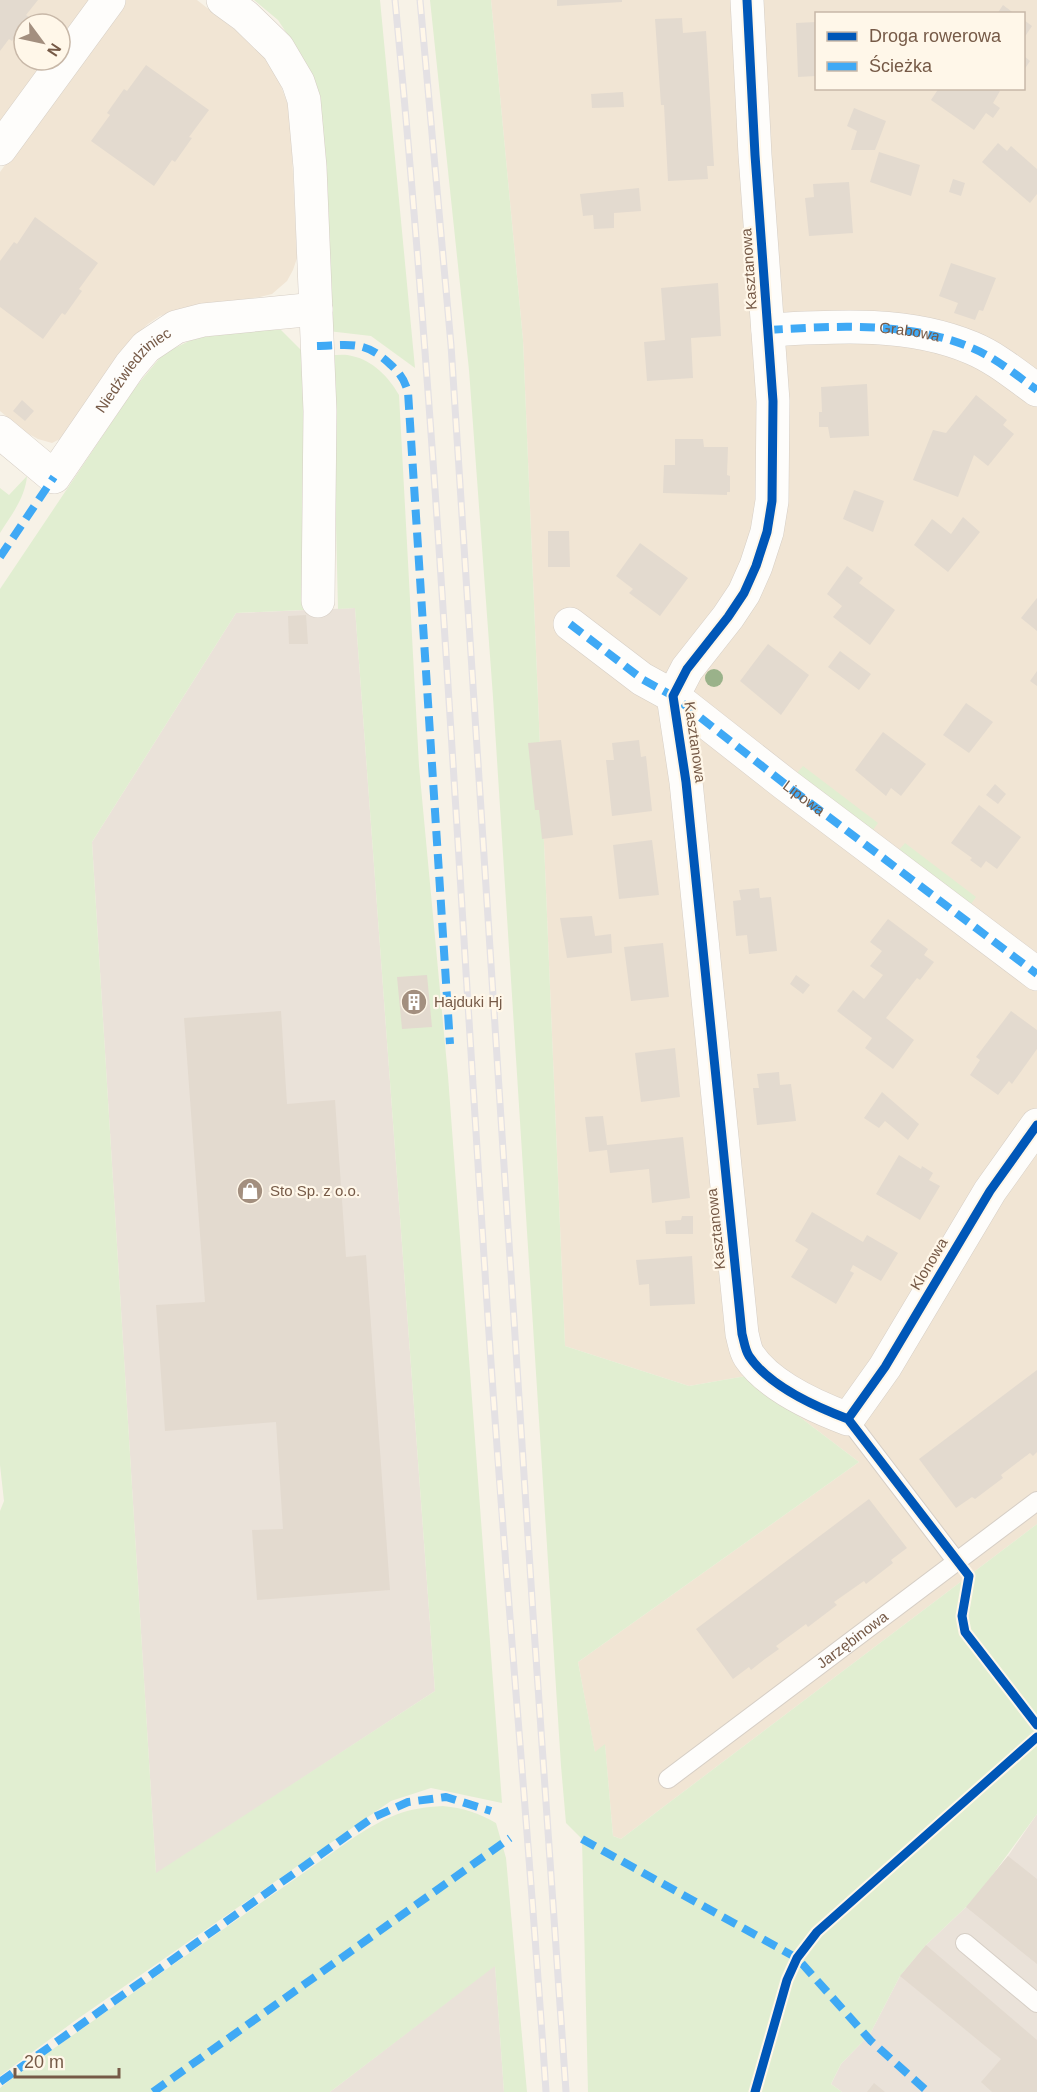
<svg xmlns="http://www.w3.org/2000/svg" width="1037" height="2092" viewBox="0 0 1037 2092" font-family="Helvetica,sans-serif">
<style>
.residential{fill:#f1e5d4;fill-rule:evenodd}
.industrial{fill:#eae2d9}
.green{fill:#e1eed1}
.building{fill:#e3dacf}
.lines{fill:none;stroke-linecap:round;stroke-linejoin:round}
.lane-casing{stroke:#d6cec5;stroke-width:20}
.street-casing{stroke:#d6cec5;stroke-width:34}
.path{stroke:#dad2cb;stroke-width:4;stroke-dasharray:1.5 4.5;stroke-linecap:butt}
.lane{stroke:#fefdfb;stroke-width:18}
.street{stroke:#fefdfb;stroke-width:33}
.rail-casing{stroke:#e4e1e4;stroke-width:7}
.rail{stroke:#fff7e9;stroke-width:4.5;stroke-dasharray:14;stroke-linecap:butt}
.quiet{stroke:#3fa9f5;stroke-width:8;stroke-dasharray:15 8;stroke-linecap:butt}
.cycleway-casing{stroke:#fff7e9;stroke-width:13}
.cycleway{stroke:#0057b8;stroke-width:9}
.tree{fill:#9ab28a}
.labels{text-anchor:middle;stroke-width:4.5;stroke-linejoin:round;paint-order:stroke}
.street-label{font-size:15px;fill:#765a47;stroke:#fff7e9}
.poi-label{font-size:15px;fill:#765a47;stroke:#fff7e9;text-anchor:start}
</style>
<rect width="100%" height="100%" fill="#f7f2e7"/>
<!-- residential -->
<path class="residential" d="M0,0h92l-32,44v-20h-36v36h25l-49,67z
M125,0h72l56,44 14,17 12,20 11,30 7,147 -4,12 -6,11 -15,13 -12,3 -77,11 -23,8 -12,8 -13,12 -75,103 -8,4 -14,-4 -13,-7 -25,-21v-239z
M491,0h546v1524l-416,315 -8,-3 -8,-91 -10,8 -17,-91 281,-200 -113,-86 -57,10 -124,-40 -42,-1006zM816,14h208v74h-208z"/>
<!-- industrial -->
<path class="industrial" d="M355,608l80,1083 -279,183 -64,-1032 144,-229z
M1037,1814v278h-195l-11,-8 10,-20 29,-30 30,-58 26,-31 40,-38 42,-51z
M495,1965l9,127h-174z"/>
<!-- green -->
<path class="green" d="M254,0h126l35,368 -44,-32 -43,-5 -31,-282 -19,-29z
M430,0h61l32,340 42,1006 124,40 57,-10 113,86 -281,200 17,90 10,-8 8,92 8,3 416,-315v290l-51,70 -20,23 -40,38 -26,31 -30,58 -29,30 -10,20 11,8h-254l-6,-253 -16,-16 -5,-57 -68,-1069 -24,-327z
M267,329l14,1 21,21 3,65 -1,194 -68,3 -144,229 64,1031 279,-182 -80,-1083 -17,1 -6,-254c7,0 14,-1 20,1 20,4 37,21 47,39l20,371 29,310 54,727 -71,-15 -40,13 -315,219 -76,56v-565l4,-10 -4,-36v-876l134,-200 29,-35 32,-16z
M27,476c-2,22 -15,38 -27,57v-45l9,7z
M803,766l75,57 -5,7 -76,-57z
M905,843l71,54 -5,7 -72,-54z
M443,1806c20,2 36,7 53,17l10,35 21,234h-23l-9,-126 -165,126h-330v-4l19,-15 337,-237c32,-20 49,-28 87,-30z"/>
<!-- building -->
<path class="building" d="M0,0h38l-12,15 3,2 -17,24 -3,-2 -9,12z
M557,0h65v2l-65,4z
M1003,5l12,9h-18z
M682,18l1,15 23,-2 8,135h-7l1,13 -40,2 -4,-76h-3l-6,-86z
M1024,20l8,6 -8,12z
M816,22v54l-18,1 -2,-54z
M1024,56l6,5 -6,9z
M146,65l63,45 -20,27 3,1 -17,24 -3,-2 -18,26 -63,-45 19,-26 -3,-2 17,-24 3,2z
M939,88h57l4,3 -7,12 7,5 -7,10 -7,-5 -12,17 -43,-30z
M623,92l1,15 -32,1 -1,-14z
M854,108l32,13 -11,29h-24l6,-19 -10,-5z
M998,143l9,8 4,-5 26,23v25l-7,9 -48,-41z
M879,152l41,13 -9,31 -41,-14z
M953,179l12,4 -4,13 -12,-4z
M849,182l4,51 -44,3 -4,-38 9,-1 -1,-13z
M639,188l2,23 -27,2v15l-20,1 -1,-14 -10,1 -3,-22z
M35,217l63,46 -19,26 3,2 -17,24 -3,-2 -19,26 -43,-32v-46l14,-19 3,2z
M951,263l45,15 -13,33 -4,-1 -4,10 -21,-7 4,-10 -19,-7z
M718,283l3,53 -30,2 2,40 -46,3 -3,-39 21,-2 -4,-52z
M867,384l2,52 -39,2 -2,-11h-9v-15h3l-1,-25z
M976,395l31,25 -4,5 11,9 -26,32 -14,-11 -16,42 -45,-17 20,-50 13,3z
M22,400l12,11 -9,10 -12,-10z
M675,439h28l1,8h24l-1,28 3,1v16h-3v3l-64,-2 1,-28h11z
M854,490l30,11 -11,31 -30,-13z
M963,517l17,15 -32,40 -34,-27 18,-26 19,15z
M548,531h21l1,36h-22z
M640,543l48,35 -28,38 -31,-23 4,-4 -17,-13z
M847,566l16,12 -4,5 36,27 -25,35 -37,-28 9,-11 -15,-12z
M1037,598v33l-16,-13z
M306,615l2,29h-19l-1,-28z
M768,644l41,31 -28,40 -41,-34z
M840,651l31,23 -12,16 -31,-23z
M1037,671v15l-7,-5z
M966,703l27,19 -24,31 -26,-18z
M883,732l43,32 -25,32 -10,-8 -5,8 -31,-26z
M561,740l12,95 -31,4 -3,-29h-4l-7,-67z
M639,740l2,17 5,-1 6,55 -40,5 -6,-56h8l-2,-17z
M995,784l11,10 -8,10 -12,-9z
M979,805l42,32 -24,32 -11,-8 -5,7 -11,-8 2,-2 -21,-15z
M652,840l7,55 -40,4 -6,-54z
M759,888l1,10 11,-1 6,54 -28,3 -2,-19 -11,1 -3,-35 8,-1 -2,-10z
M592,916l3,20 16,-2 1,19 -45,5 -7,-40z
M888,919l40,30 -4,6 10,7 -14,18 -3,-2 -31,40 28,22 -21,29 -28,-21 7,-10 -35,-27 16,-21 11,9 19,-24 -13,-9 12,-15 -12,-9z
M663,943l6,54 -38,4 -7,-54z
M427,975l5,52 -30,2 -5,-52z
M796,975l14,10 -7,9 -13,-10z
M281,1011l6,93 48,-4 11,157 20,-2 24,335 -133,10 -5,-70 31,-1 -7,-107 -111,9 -9,-126 49,-3 -21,-284z
M1011,1011l26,19v19l-25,35 -3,-3 -11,14 -28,-20 10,-15 -4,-3z
M675,1048l5,49 -39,5 -6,-49z
M779,1072l1,13 11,-1 5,37 -39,4 -4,-37h6l-2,-14z
M882,1092l37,32 -11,16 -23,-19 -6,7 -15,-10z
M603,1116l4,29 76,-8 7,61 -38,5 -3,-34 -39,4 -3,-23 -18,2 -4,-35z
M899,1155l22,14 1,-3 11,7 -4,7 11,6 -20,34 -44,-26z
M812,1212l51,30 4,-7 31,18 -17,28 -28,-16 -3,6 4,2 -18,31 -45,-27 17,-28 -13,-8z
M682,1216h11v18h-27l-1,-13 16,-1z
M692,1256l3,48 -45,2 -1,-22 -10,1 -3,-25z
M1037,1370v82l-4,4 -3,-3 -29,22 2,3 -28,21 -3,-2 -16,11 -37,-49z
M869,1499l38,49 -16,12 2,3 -27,21 -2,-3 -30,21 3,3 -29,22 -2,-3 -30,22 3,3 -14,10 -14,11 -2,-3 -16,12 -37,-50z
M1008,1856l29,23v85l-71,-57z
M926,1945l111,95v52h-45l-11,-10 20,-23 -101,-83z
M874,2083l11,9h-18z"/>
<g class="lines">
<!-- lane casing -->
<g class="lane-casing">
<g id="lane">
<path d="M848,1419l109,143"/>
<path id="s1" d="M668,1779l369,-278"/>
<path d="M965,1943l72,60"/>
</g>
</g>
<!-- street casing -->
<g class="street-casing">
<g id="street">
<path d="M223,0l22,16 33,32 20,34 6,18 6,67 10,244 -2,190"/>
<path d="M747,0l8,155 18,246 -1,100 -5,31 -11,34 -12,27 -16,24 -41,52 -14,27 13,86 56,552c2,7 3,16 7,22 20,30 67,51 99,63l37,-52 105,-176 47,-66"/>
<path d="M0,149l109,-149"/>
<path d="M768,330c67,-4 141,-9 204,18 24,10 44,27 65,42"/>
<path id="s2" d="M0,432l54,45 76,-111 16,-19 30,-20 27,-7 113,-11"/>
<path id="s3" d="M570,624l72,55 31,17 112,88 252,190"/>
</g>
</g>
<!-- path -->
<path class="path" d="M967,1589l-5,27 3,16 72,93"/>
<!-- lane -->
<use href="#lane" class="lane"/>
<!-- street -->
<use href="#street" class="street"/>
<!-- rail casing -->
<g class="rail-casing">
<path id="rail" d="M395,0c41,423 62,848 90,1272 17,274 43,547 61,820
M420,0l31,345 82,1269 33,478"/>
</g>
<!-- rail -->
<use href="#rail" class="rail"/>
<!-- quiet -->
<g class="quiet">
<path id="s4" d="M768,330c67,-4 141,-9 204,18 24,10 44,27 65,42"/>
<path d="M317,346c34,-1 48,-6 74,19 9,8 14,16 17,27l42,652"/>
<path d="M0,557l54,-80"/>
<path d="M570,624l72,55 31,17 112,88 252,190"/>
<path d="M582,1839l215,119 74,83 57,51"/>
<path d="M0,2082l372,-264 36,-16 38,-5 45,14"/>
<path d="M153,2092l357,-254"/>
</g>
<!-- cycleway casing -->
<g class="cycleway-casing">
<path id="cycleway" d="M747,0l8,155 18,246 -1,100 -5,31 -11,34 -12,27 -16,24 -41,52 -14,27 13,86 56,552c2,7 3,16 7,22 20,30 67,51 99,63
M848,1419l121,157 -7,40 3,16 72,93
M848,1419l37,-52 105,-176 47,-66
M755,2092l32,-112 10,-22 20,-26 220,-195"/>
</g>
<!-- cycleway -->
<use href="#cycleway" class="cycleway"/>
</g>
<!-- trees -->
<circle class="tree" cx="714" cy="678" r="9"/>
<!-- icons -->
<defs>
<g id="building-disc" transform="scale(1.35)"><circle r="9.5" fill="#a38f7f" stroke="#fff7e9"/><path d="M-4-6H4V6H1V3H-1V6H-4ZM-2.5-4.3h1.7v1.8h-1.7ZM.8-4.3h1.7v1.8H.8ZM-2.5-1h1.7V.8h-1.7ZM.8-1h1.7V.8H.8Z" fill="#fff"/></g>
<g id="shop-disc" transform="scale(1.35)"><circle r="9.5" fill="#a38f7f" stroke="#fff7e9"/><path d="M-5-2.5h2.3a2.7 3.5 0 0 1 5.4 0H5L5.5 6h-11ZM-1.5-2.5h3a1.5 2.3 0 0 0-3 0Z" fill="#fff"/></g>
</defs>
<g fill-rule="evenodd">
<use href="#building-disc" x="414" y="1002"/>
<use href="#shop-disc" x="250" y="1191"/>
</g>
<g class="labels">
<!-- street labels -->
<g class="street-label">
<text transform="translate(749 269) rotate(-94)" y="5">Kasztanowa</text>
<text dy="5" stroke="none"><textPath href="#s4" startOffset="142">Grabowa</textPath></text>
<text dy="5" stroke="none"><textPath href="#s2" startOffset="204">Niedźwiedziniec</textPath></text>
<text transform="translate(695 742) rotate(82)" y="5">Kasztanowa</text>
<text dy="5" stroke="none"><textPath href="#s3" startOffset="292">Lipowa</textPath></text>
<text transform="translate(716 1229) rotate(-96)" y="5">Kasztanowa</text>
<text transform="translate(929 1264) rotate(-59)" y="5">Klonowa</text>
<text dy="5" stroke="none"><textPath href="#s1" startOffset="231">Jarzębinowa</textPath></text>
</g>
<!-- poi labels -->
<g class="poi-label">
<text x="434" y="1007">Hajduki Hj</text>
<text x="270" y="1196">Sto Sp. z o.o.</text>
</g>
</g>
<!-- legend -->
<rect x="815" y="12" width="210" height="78" fill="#fff7e9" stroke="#c8b8a8" stroke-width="1.5"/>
<rect x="827" y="32" width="30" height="9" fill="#0057b8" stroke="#c8b8a8" stroke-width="1.5"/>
<text x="869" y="42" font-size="18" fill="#765a47">Droga rowerowa</text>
<rect x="827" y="62" width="30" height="9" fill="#3fa9f5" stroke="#c8b8a8" stroke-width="1.5"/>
<text x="869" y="72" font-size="18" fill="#765a47">Ścieżka</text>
<!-- north arrow -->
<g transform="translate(42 42) rotate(123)"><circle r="28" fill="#fff7e9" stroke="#c8b8a8" stroke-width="1.5"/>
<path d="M0-4.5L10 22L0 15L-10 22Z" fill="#a38f7f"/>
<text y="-9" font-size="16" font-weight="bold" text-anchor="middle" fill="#765a47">N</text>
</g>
<!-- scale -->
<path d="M15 2068v9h104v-9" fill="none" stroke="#765a47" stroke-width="3"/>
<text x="24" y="2068" font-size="18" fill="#765a47" stroke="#fff7e9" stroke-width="4.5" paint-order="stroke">20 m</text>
</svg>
